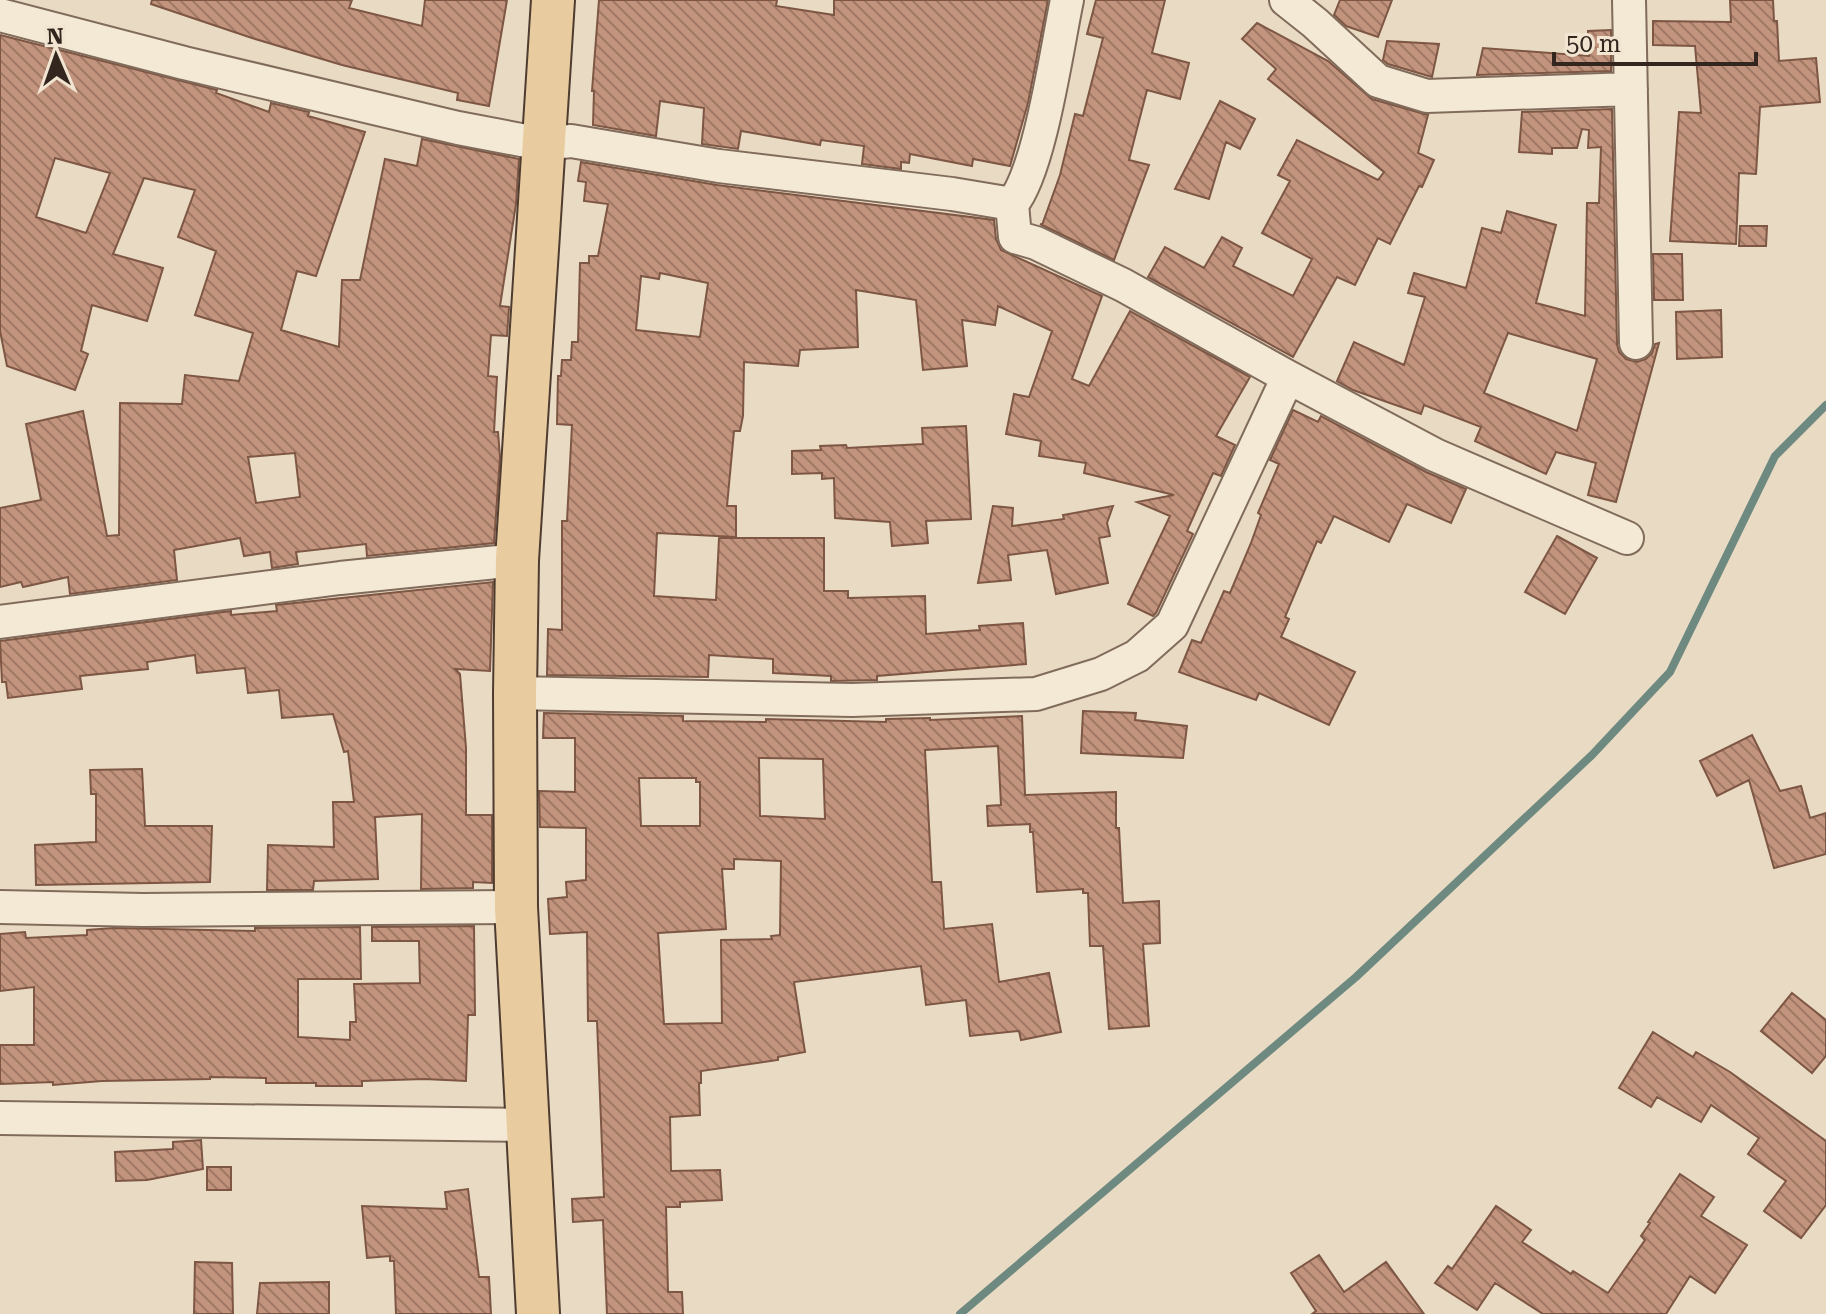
<svg xmlns="http://www.w3.org/2000/svg" width="1826" height="1314" viewBox="0 0 1826 1314" font-family="'Roboto Serif',serif">
<style>
.lines{fill:none;stroke-linecap:round;stroke-linejoin:round}
.stream{stroke:#6d8980;stroke-width:8}
.building{fill:url(#building-back-hatch);stroke:#7d5644;stroke-width:2;fill-rule:evenodd}
.minor-casing{stroke:#816c5c;stroke-width:36}
.major-casing{stroke:#4f3c30;stroke-width:46}
.minor{stroke:#f4e9d5;stroke-width:32}
.major{stroke:#e8cb9e;stroke-width:42}
</style>
<defs>
<pattern id="building-back-hatch" width="6" height="6" patternUnits="userSpaceOnUse" patternTransform="scale(2)"><rect width="6" height="6" fill="#c3947d"/><path d="M-1 5l2 2M0 0l6 6M5-1l2 2" fill="none" stroke="#9f7966"/></pattern>
</defs>
<rect width="100%" height="100%" fill="#e9dac3"/>
<g class="lines">
<!-- stream -->
<path class="stream" d="M960,1314l396,-337 236,-222 78,-83 105,-216 51,-51"/>
</g>
<!-- building -->
<path class="building" d="M152,0h200l-3,8 73,18 3,-26h82l-18,106 -32,-6 1,-7 -116,-28 -90,-27 -101,-34z
M599,0h178l-1,6 58,9v-15h214l-20,103 -18,63 -37,-7 -1,7 -62,-12 -1,9 -8,-1v7l-39,-5 2,-18 -43,-6 -1,5 -79,-14 -3,18 -36,-5 2,-36 -44,-7 -4,35 -63,-11 1,-34h-2z
M1096,0h69l-13,53 37,10 -9,36 -33,-9 -18,70 20,5 -35,95 -74,-36 2,1 18,-50 15,-61 8,2 20,-78 -16,-4z
M1340,0h52l-14,37 -32,-11 -12,-11z
M1730,0h43l1,21h3l2,40 37,-3 4,44 -60,5 -4,67 -17,-1 -3,71 -66,-3 9,-129 22,1 -6,-67 -42,-1v-24l78,1z
M1257,23l71,38 44,38 56,16 -10,38 16,7 -12,27 -3,-1 -29,58 -12,-6 -23,47 -18,-8 -44,80 -145,-80 17,-30 39,21 18,-31 20,11 -9,18 60,30 19,-37 -50,-26 28,-52 -12,-6 19,-35 81,40 6,-8 -116,-93 8,-10 -34,-30z
M1611,30v41l-134,4 6,-27 106,8 -1,-25z
M0,35l217,55 -1,3 53,19 2,-9 38,9 -1,4 57,16 -49,144 -19,-5 -16,59 58,17 3,-67h18l25,-121 32,7 5,-27 97,20 -3,45 -16,102 9,1 -2,29 -16,-1 -3,41 9,1 -3,55h4l2,25 -6,86 -127,13 -1,-12 -70,8 2,12 -26,4 -2,-16 -26,4 -4,-18 -66,12 3,30 -107,14 -2,-17 -45,10 -2,-5 -21,5v-79l41,-8 -15,-76 57,-13 24,125 12,-1 1,-132 62,1 3,-29 54,6 14,-48 -58,-18 21,-64 -38,-14 17,-47 -51,-12 -31,76 50,14 -16,53 -55,-16 -11,46 7,3 -13,36 -68,-24 -7,-35zM55,158l55,15 -24,60 -50,-16zM295,453l5,44 -44,6 -8,-46z
M1387,41l52,3 -7,33 -44,-13 -5,-4z
M1220,101l35,18 -15,30 -14,-7 -17,57 -34,-10z
M1612,109l5,235 2,8 7,7 11,3 9,-3 6,-6 3,-9 4,-1 -43,159 -28,-7 8,-32 -40,-11 -10,22 -71,-33 6,-14 -57,-22 -3,9 -68,-24 -16,-9 17,-39 50,23 21,-68 -17,-4 6,-20 52,15 16,-60 19,5 6,-22 49,14 -20,78 49,13 2,-113h12l2,-56 -13,1 1,-18 -7,-1 -5,19h-25v6l-33,-2 3,-40zM1508,333l89,26 -20,72 -93,-38z
M581,162l136,23 277,35 2,19 5,11 101,46 -30,83 17,7 41,-75 120,66 -34,59 19,9 -14,31 -8,-3 -26,58 6,3 -37,79 -3,3 -25,-12 42,-88 -33,-14 37,-7 -90,-22 2,-10 -47,-7 2,-15 -35,-7 8,-40 15,3 23,-66 -54,-25 -3,19 -33,-5 5,46 -44,4 -7,-70 -60,-10 2,57 -58,3 -2,16 -54,-4 -1,54 -3,15h-6l-7,75h9v31l-79,-4 -3,63 62,4 3,-62h105v53h24v7l77,-2 1,38 54,-4 -1,-4 44,-3 3,41 -149,12v4l-46,1v-5l-58,-3v-14l-64,-4 -1,22 -161,-2 1,-46 14,1v-109h5l5,-96 -15,-1 1,-48h3l1,-16h9l1,-18h6l2,-79h9v-7h9l10,-52 -24,-3 2,-19 -8,-1zM660,273l48,10 -8,54 -64,-7 5,-54 18,3z
M1740,226h27l-1,20h-27z
M1653,254h29l1,46h-29z
M1721,310l1,47 -45,2 -1,-47z
M1293,410l25,12 3,-6 105,56 40,17 -15,34 -44,-19 -18,38 -55,-26 -13,27 -4,-2 -32,76 4,2 -8,18 74,35 -26,53 -70,-32 -3,7 -77,-28 13,-32 9,3 23,-52 6,2 21,-50 10,-28 -3,-2 21,-49 -9,-4z
M966,426l5,93 -45,2 2,22 -36,3 -2,-24 -55,-4 -1,-40 -12,1v-6l-30,1v-23l29,-1 -1,-4 26,-1 1,3 76,-4 -1,-16z
M993,506l20,2 -1,18 52,-7 -1,-4 50,-9 -6,17 3,13 -11,2 9,45 -52,11 -9,-44 -39,5 3,25 -33,3z
M1557,536l40,22 -32,56 -40,-22z
M493,582l-3,89 -35,-2 5,5 6,74v67h26v68l-19,-1v6l-52,1 1,-75 -47,3 3,62 -64,2 -1,9h-46l1,-45 66,2 -1,-45h21l-6,-51 -4,1 -11,-38 -51,4 -3,-28 -31,3 -3,-25 -48,5 -2,-18 -48,7 1,7 -68,7 2,13 -74,9 -2,-16h-4l-2,-41 231,-30v4l46,-4 -1,-6z
M1083,711l53,2 -1,7 52,6 -4,32 -102,-5z
M544,713l139,3v5l83,1v-3l120,3v-3l44,-1v2l92,-4 3,79 91,-3v36h3l4,75 36,-2 1,42 -17,1 6,82 -40,3 -6,-83h-13l-2,-53h-5v-4l-46,3 -4,-60h-3v-8l-42,2 -1,-20 14,-1 -3,-59 -73,4 7,132h9l3,47 48,-5 7,58 50,-9 12,59 -40,8 -2,-9 -49,5 -4,-36 -40,5 -5,-39 -127,16 11,70 -27,5v3l-77,11v12h-2l1,32 -30,2 1,54 49,-1 2,30 -42,2v5h-14l2,85h14l1,22h-76l-4,-94 -30,2 -1,-23 32,-2 -7,-176h-9l-1,-89 -37,2 -2,-35 19,-2 -1,-15 20,-2v-52l-46,-1 -1,-36 36,1v-54h-32zM759,758l64,1 2,60 -65,-3zM639,778h57v4h4v44h-59zM734,859l47,2 -1,74 -9,1 1,3 -51,1 1,83 -58,1 -6,-91 68,-4 -4,-60h12z
M1752,735l28,56 21,-5 9,32 16,-5v41l-52,14 -25,-88 -32,16 -17,-35z
M142,769l3,57h67l-2,56 -174,3 -1,-40 61,-3v-48h-5l-1,-24z
M474,926l1,89h-7l-2,66 -42,-2 -62,2v5h-46v-3h-50v-5l-56,-1v2l-108,2 -49,4v-3l-53,2v-39h34v-58l-34,4v-57l25,-2 1,6 61,-3v-5l27,-2 141,3v-3l105,-1 1,52h-63v58l52,3v-18h6l-2,-38 66,-1 -1,-42h-47v-14z
M1792,993l34,27v36l-14,17 -51,-42z
M1653,1032l40,25 3,-5 34,20 96,69v64l-25,33 -37,-27 22,-30 -38,-27 11,-16 -48,-33 -10,17 -44,-25 -6,10 -32,-19z
M201,1140l2,29 -56,11 -31,1 -1,-29 58,-3v-7z
M207,1167h24v23h-24z
M1680,1174l34,23 -13,19 46,29 -32,48 -25,-17 -24,38h-123l-48,-31 -18,27 -42,-27 13,-17 4,3 44,-63 35,24 -9,12 49,32 2,-3 35,22 37,-53 -4,-4 9,-13 -2,-1z
M468,1189l11,88h10l2,37h-95l-2,-53h-4v-5l-23,2 -5,-52 85,3 -2,-17z
M1319,1255l25,37 42,-30 38,52h-112l4,-3 -25,-38z
M195,1262l37,1 1,51h-39z
M329,1282v32h-72l3,-31z"/>
<g class="lines">
<!-- minor casing -->
<g class="minor-casing">
<path id="minor" d="M1067,0c-10,47 -27,171 -55,204l3,33 21,6 87,42 165,92 147,78 192,83
M1286,0l29,23 63,58 49,15 204,-7
M1629,0l7,343
M0,15l184,48 274,65 84,16 29,-3 148,25 233,28 60,10
M0,622l340,-44 177,-18
M515,693l337,7 184,-6 65,-20 36,-18 35,-31 116,-248
M0,907l143,3 373,-3
M0,1118l527,7"/>
</g>
<!-- major casing -->
<g class="major-casing">
<path id="major" d="M538,1314l-22,-407 -1,-214 2,-133 36,-560"/>
</g>
<!-- minor -->
<use href="#minor" class="minor"/>
<!-- major -->
<use href="#major" class="major"/>
</g>
<!-- north arrow -->
<g transform="translate(56 56) rotate(358)" stroke="#f1e5d2" stroke-width="6" paint-order="stroke">
<path d="M0-6L14 30L0 20L-14 30Z" fill="#32261e"/>
<text y="-12" font-size="22" font-weight="bold" text-anchor="middle" fill="#32261e">N</text>
</g>
<!-- scale -->
<path d="M1554 52v12h202v-12" fill="none" stroke="#32261e" stroke-width="4"/>
<text x="1566" y="52" font-size="24" fill="#32261e" stroke="#f1e5d2" stroke-width="6" paint-order="stroke">50 m</text>
</svg>
